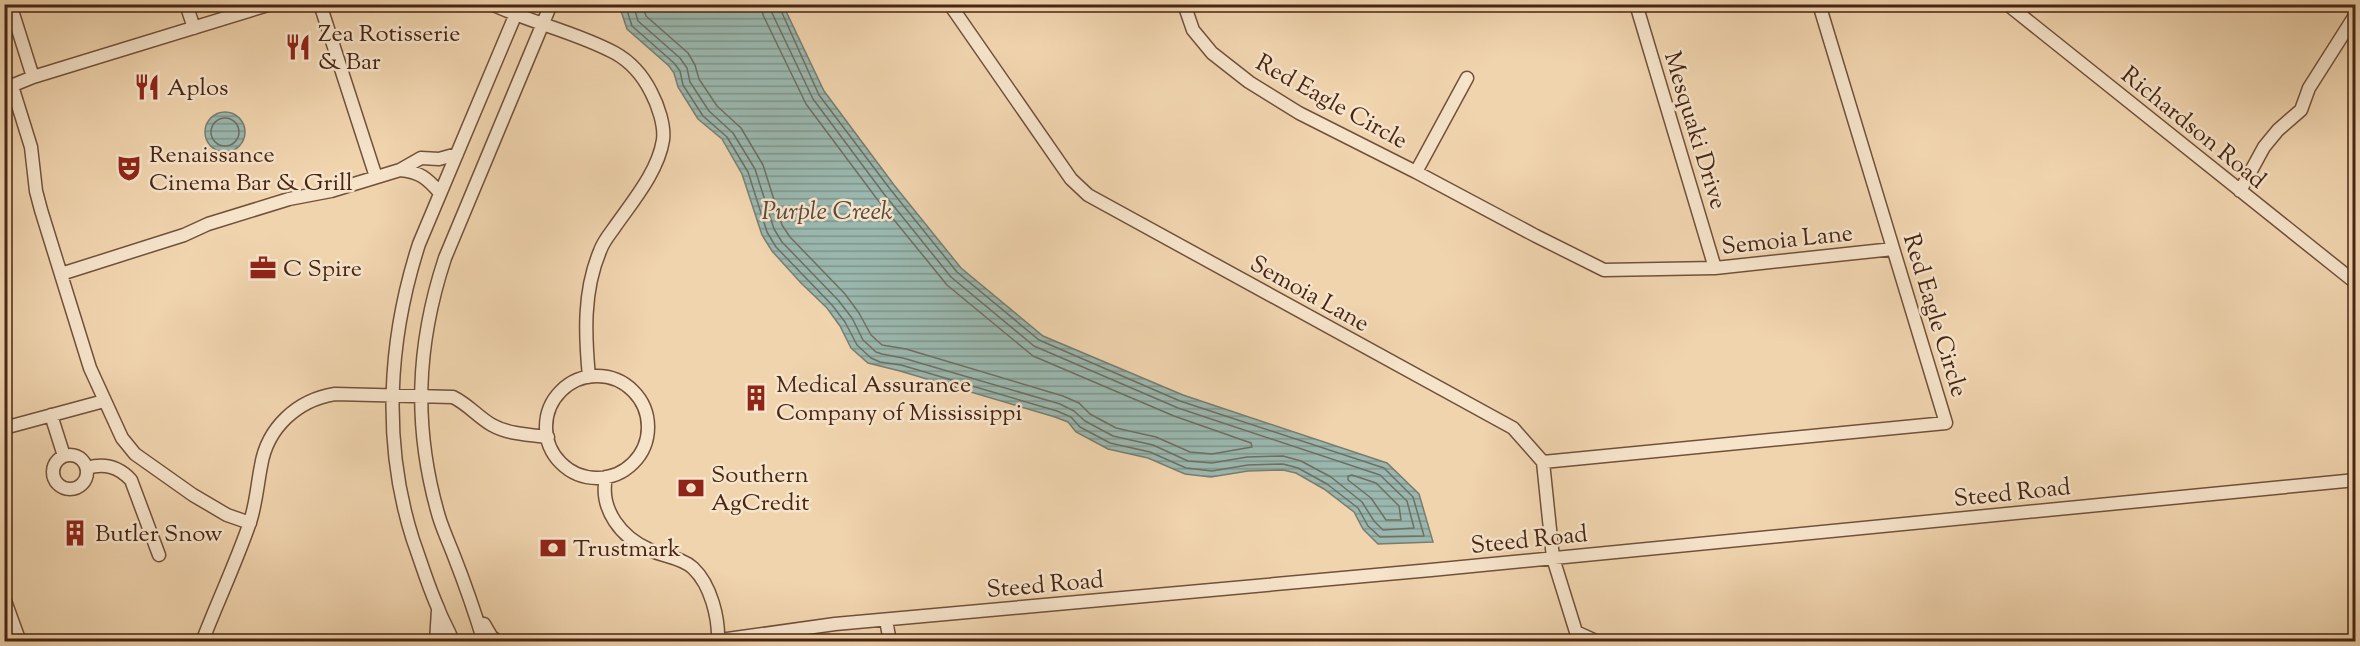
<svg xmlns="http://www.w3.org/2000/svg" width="2360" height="646" viewBox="0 0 2360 646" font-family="'Sorts Mill Goudy',serif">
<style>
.water{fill:url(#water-rules);stroke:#797d71;stroke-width:1.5}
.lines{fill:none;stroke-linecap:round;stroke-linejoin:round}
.shore{stroke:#716e62;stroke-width:1.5}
.minor-casing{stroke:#72513a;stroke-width:15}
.minor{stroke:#f5e3ca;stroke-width:12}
.labels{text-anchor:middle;stroke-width:5;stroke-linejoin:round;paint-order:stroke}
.poi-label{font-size:24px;fill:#482514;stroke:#f5e3ca;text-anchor:start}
.street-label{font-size:24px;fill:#482514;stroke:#f5e3ca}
.water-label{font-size:26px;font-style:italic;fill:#5c4a3b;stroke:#f5e3ca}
</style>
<defs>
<pattern id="water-rules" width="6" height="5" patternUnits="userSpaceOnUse" patternTransform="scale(1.5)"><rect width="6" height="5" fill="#9ab8af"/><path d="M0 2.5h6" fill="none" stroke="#80958d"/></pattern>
</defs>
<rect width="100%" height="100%" fill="#f0d4ae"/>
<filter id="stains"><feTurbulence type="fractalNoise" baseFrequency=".00333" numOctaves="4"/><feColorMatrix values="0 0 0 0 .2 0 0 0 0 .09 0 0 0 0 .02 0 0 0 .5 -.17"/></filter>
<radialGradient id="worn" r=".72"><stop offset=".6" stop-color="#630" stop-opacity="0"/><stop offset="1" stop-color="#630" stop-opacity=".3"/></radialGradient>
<!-- water -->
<path class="water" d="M619,5h164l41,86 70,94 67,83 82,68 140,59 204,68 32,31 14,48 -55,2 -15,-15 -9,-17 -30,-23 -28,-16 -13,-3 -35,1 -37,6 -26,-3 -37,-16 -40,-9 -32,-17 -8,-10 -13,-5 -155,-46 -32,-8 -17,-15 -11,-22 -13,-18 -26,-25 -29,-32 -10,-16 -20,-61 -20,-35 -24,-20 -20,-32 -4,-14 -5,-7 -42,-37z
M205 132a20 20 0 1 1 40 0a20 20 0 1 1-40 0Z"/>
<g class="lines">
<!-- shore -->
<path class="shore" d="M625,4l7,22 42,37 6,8 3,14 20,31 24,21 21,35 19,60 9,15 56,58 13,17 12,23 14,13 9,4 21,3 156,46 14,6 9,10 30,16 40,9 36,16 26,3 36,-6 35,-1 15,4 29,16 31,24 10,18 12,11 44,-1 -11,-39 -29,-29 -204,-67 -141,-61 -82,-68 -67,-83 -71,-94 -41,-91
M633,4l5,17 42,37 7,10 3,14 19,29 24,22 22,36 19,60 8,13 56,58 14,18 11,22 13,12 6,2 21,4 157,46 14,7 11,10 28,15 40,9 35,16 24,2 35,-6 36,-1 18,5 30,16 31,25 12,19 9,9 31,-2 -7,-27 -27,-26 -202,-67 -144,-62 -83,-69 -67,-83 -71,-95 -41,-86 -1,-9
M642,4l4,12 42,37 7,12 4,14 18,27 24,22 22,37 19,60 8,12 55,57 14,19 12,22 11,10 24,4 157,47 16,7 11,11 26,14 40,9 34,15 22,2 40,-7 -1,-4 -77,-27 -141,-60 -86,-71 -70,-86 -71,-95 -43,-89 -1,-11
M211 132a14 14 0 1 1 28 0a14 14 0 1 1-28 0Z
M1352,475l24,8 23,23 2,14h-15l-15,-22 -23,-18v-4z"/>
<!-- minor casing -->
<g class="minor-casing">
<path id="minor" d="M10,4l23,73
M186,4l8,24
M320,4l56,173
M492,4c39,19 84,28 123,49 16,9 28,23 36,39 7,13 14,34 12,48 -5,32 -31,62 -49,88 -5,7 -11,14 -14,23 -17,40 -15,84 -11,126
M966,4l-13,5 118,170 17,16 425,233 30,34 10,96 23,74 22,10
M1184,4l9,26 19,23 37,29 50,31 117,59 120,64 68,34 111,-2 178,-19
M1636,4l79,264
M2007,4l349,279
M2350,4l6,3
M12,86l19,61 5,44 5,19 49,158 32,70 13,16 58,41 34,20 23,8
M6,88l27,-11 238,-73
M400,170c20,2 27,8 40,23
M1416,172l51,-94
M2240,191l24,-44 14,-17 23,-20 8,-22 47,-74
M61,274l123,-39 24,-11 81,-25 42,-8 69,-21 21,-12 18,1 18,-5
M546 427a51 51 0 1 1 102 0a51 51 0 1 1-102 0Z
M51,415l13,41
M4,428l100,-27
M53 472a17 17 0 1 1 34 0a17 17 0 1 1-34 0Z
M1543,462l403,-39 -127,-419
M87,468c17,-5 31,-2 44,12l28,75
M606,477c-7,33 16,61 44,73 14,7 31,7 43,18 18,17 26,50 25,74
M4,598l16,44
M886,620l4,22
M484,624l7,12 7,6
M202,642c15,-39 33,-77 47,-117 7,-19 8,-39 12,-59 6,-38 36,-66 74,-72l118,3c16,8 25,20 39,28 16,9 37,10 56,12
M436,642l2,-32
M453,642c-4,-12 -11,-22 -15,-34 -10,-22 -17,-46 -25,-68 -31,-97 -25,-200 6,-296l101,-240
M484,642c-9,-29 -19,-58 -30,-86 -5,-13 -11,-26 -15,-39 -26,-89 -23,-171 6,-259l106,-254
M706,642l129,-18 596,-54 925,-90"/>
</g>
<!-- minor -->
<use href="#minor" class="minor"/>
</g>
<!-- icons -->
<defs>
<g id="restaurant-bare" transform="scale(2.07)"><path d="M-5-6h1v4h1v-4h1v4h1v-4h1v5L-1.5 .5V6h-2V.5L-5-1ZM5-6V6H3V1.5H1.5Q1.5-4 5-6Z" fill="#8f2418" stroke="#f5e3ca" stroke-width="2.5" paint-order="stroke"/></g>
<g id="theatre-bare" transform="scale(2.07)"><path d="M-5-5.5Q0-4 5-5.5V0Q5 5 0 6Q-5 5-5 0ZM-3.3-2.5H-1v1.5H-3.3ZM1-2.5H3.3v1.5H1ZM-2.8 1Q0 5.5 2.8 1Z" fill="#8f2418" stroke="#f5e3ca" stroke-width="2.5" paint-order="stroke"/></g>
<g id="office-bare" transform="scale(2.07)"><path d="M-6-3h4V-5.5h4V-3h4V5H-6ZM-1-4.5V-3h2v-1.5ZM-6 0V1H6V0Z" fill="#8f2418" stroke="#f5e3ca" stroke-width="2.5" paint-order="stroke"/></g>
<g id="building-bare" transform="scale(2.07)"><path d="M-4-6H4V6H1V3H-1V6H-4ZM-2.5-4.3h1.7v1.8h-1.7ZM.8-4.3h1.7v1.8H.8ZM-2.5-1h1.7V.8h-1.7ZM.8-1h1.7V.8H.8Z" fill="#8f2418" stroke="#f5e3ca" stroke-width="2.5" paint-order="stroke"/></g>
<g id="bank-bare" transform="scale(2.07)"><path d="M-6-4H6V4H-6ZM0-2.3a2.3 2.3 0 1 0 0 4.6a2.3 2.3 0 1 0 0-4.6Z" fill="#8f2418" stroke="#f5e3ca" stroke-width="2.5" paint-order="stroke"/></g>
</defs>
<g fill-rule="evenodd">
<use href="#restaurant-bare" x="298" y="47"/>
<use href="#restaurant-bare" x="147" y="87"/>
<use href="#theatre-bare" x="129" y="168"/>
<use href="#office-bare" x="263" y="268"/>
<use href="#building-bare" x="756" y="398"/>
<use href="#bank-bare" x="691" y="488"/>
<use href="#building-bare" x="75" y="533"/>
<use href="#bank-bare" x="553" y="548"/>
</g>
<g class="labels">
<!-- poi labels -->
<g class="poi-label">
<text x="318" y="41">Zea Rotisserie<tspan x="318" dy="28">&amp; Bar</tspan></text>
<text x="167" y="95">Aplos</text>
<text x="149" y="162">Renaissance<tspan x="149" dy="28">Cinema Bar &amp; Grill</tspan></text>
<text x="283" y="276">C Spire</text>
<text x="776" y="392">Medical Assurance<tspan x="776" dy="28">Company of Mississippi</tspan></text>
<text x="711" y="482">Southern<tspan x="711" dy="28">AgCredit</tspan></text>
<text x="95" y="541">Butler Snow</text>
<text x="573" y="556">Trustmark</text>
</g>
<!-- street labels -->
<g class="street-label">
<text transform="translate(1332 101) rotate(29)" y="8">Red Eagle Circle</text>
<text transform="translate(2194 127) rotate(39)" y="8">Richardson Road</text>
<text transform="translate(1696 130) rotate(73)" y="8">Mesquaki Drive</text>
<text transform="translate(1787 239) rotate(-6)" y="8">Semoia Lane</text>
<text transform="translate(1310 293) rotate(29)" y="8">Semoia Lane</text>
<text transform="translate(1936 315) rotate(73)" y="8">Red Eagle Circle</text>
<text transform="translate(2012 492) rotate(-6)" y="8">Steed Road</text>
<text transform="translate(1529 539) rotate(-6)" y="8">Steed Road</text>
<text transform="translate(1045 584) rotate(-5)" y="8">Steed Road</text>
</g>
<!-- water labels -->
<g class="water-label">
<text x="827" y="219">Purple Creek</text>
</g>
</g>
<!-- margin -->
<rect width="2360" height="646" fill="none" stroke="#f0d4ae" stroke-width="24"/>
<rect x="6" y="6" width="2348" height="634" fill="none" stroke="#482514" stroke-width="3"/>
<rect x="12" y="12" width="2336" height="622" fill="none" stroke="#482514" stroke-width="1.5"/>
<rect width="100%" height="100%" filter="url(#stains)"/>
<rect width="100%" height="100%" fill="url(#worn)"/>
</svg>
